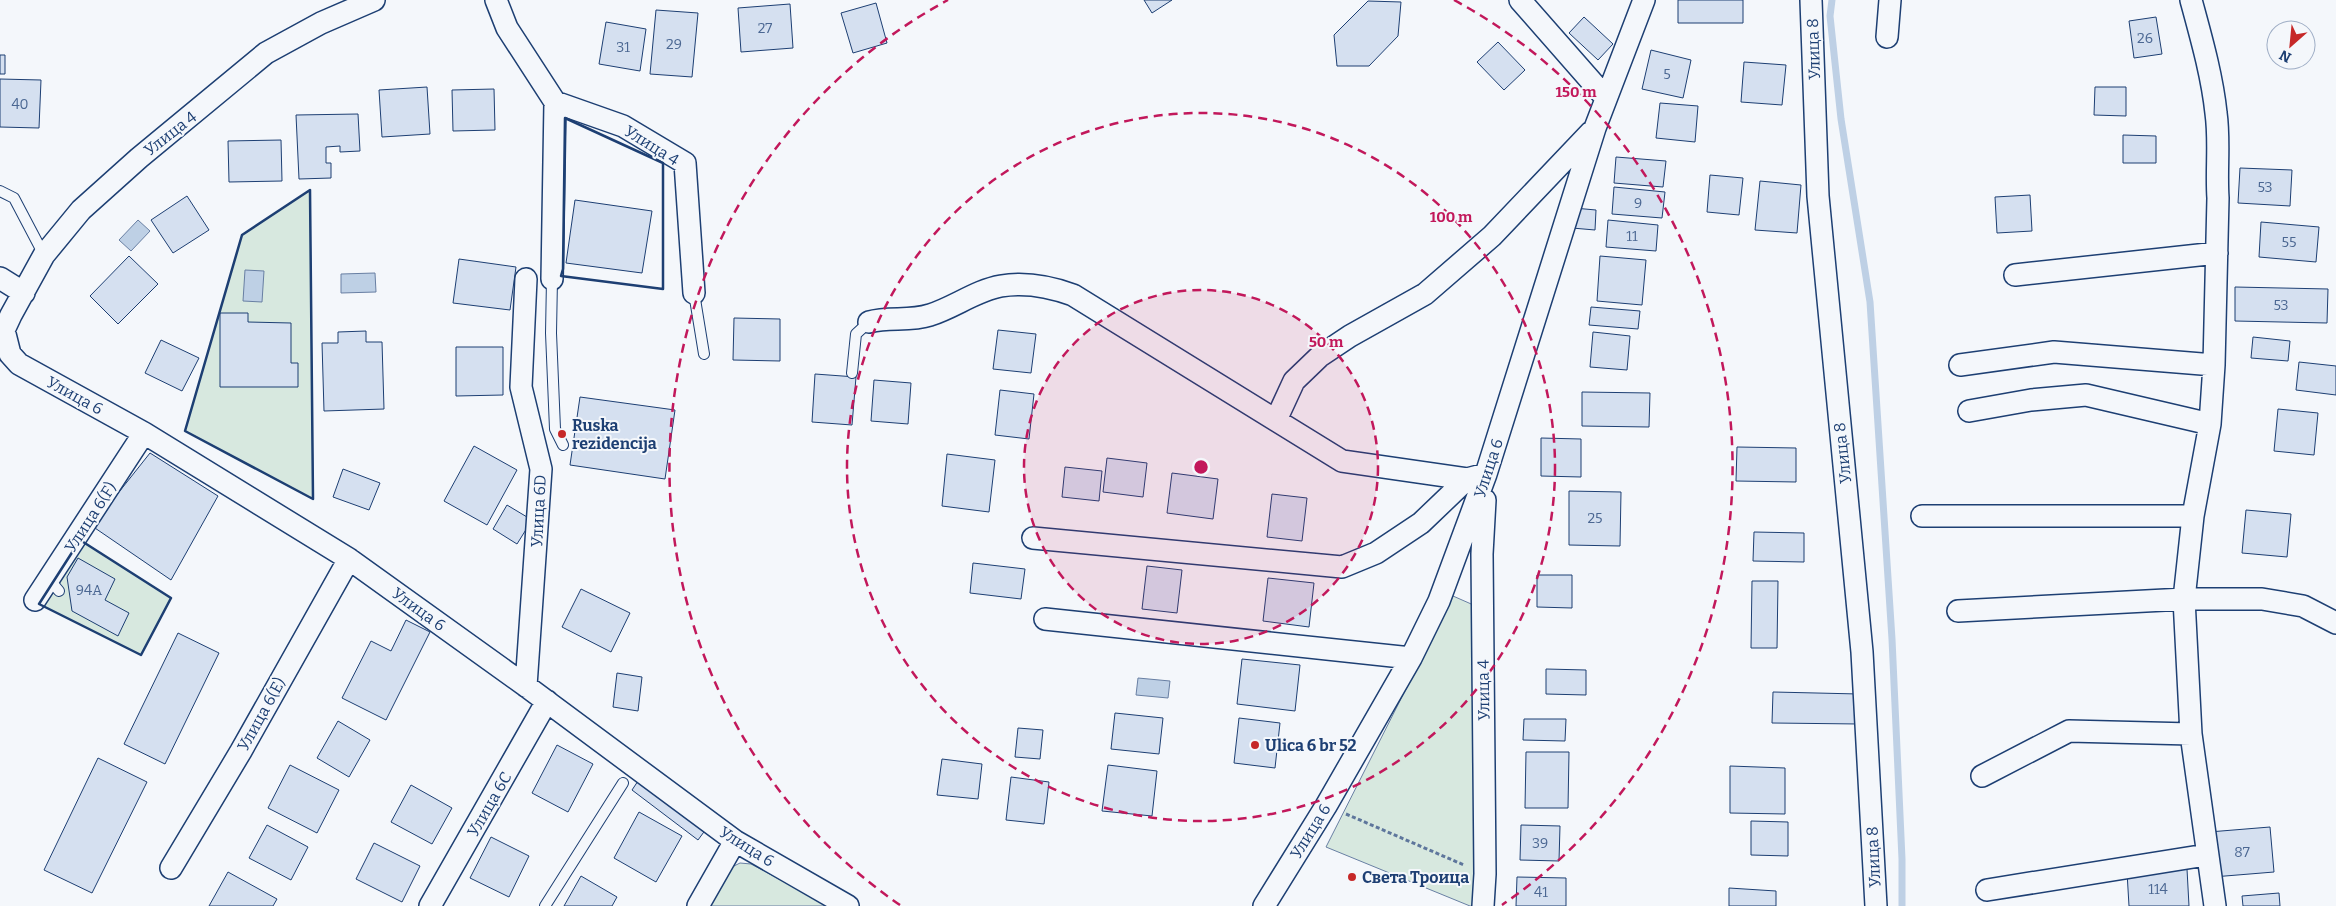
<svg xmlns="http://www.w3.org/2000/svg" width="2336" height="906" viewBox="0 0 2336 906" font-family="Bitter,serif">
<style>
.green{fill:#d7e8df;stroke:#687fa3}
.water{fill:#bed0e5;stroke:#687fa3}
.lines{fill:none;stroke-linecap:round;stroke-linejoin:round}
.stream{stroke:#bed0e5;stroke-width:7}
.building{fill:#d5e0f0;stroke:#1d3f73}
.service-casing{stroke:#1d3f73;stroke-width:12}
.minor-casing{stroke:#1d3f73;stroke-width:24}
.path{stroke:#5e769c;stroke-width:3;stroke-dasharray:4 2.5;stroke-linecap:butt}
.service{stroke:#f4f7fb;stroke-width:10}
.minor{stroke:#f4f7fb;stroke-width:21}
.wall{stroke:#1d3f73;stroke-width:2.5}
.ring{fill:none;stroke:#c2185b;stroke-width:2.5;stroke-dasharray:9 6}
.poi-dot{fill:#c62828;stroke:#f4f7fb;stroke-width:2}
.labels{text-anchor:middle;stroke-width:4;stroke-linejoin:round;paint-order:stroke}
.number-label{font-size:14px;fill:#4b6792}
.street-label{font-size:16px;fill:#1d3f73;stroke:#f4f7fb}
.poi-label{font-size:16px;font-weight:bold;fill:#1d3f73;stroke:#f4f7fb;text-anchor:start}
.centre{fill:#c2185b;stroke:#f4f7fb;stroke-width:2.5}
.ring-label{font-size:15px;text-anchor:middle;font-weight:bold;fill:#c2185b;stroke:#f4f7fb;stroke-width:4;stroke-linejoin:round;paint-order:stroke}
</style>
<rect width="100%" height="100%" fill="#f4f7fb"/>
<!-- green -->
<path class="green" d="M310,190l3,309 -128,-68 57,-196z
M80,540l91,58 -30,57 -102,-51z
M1453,596l25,11 -2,299h-6l-144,-59z
M740,863l11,1 78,42h-121l22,-38z"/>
<!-- water -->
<path class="water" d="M138,220l12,11 -19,20 -12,-11z
M245,270l19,1 -2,31 -19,-1z
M375,273l1,19 -35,1v-19z
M1138,678l32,3 -2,17 -32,-3z"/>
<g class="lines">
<!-- stream -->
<path class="stream" d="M1832,0l-2,16 11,103 29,183 22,337 10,220v47"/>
</g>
<!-- building -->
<path class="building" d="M1144,0h28l-20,13z
M1678,0h65v23h-65z
M1368,1l33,1 -3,34 -29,30h-32l-3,-31z
M876,3l11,40 -34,10 -12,-40z
M790,4l3,44 -52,4 -3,-44z
M656,10l42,3 -6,64 -42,-3z
M1584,17l29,27 -15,16 -29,-27z
M2156,17l6,37 -28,4 -5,-37z
M606,22l40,7 -6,42 -41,-7z
M1498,42l27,28 -21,20 -27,-28z
M1651,50l40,10 -8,38 -41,-9z
M0,55h5v19h-5z
M1744,62l42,3 -4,40 -41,-3z
M0,79l41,1 -2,48 -39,-1z
M427,87l3,47 -48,3 -3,-47z
M2095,87h31v29l-32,-1z
M494,89l1,41 -42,1 -1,-41z
M1660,103l38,3 -3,36 -39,-4z
M358,114l2,37 -20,1v-6l-14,1v16h5v15l-32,1 -3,-64z
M2123,135l33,1v27h-33z
M281,140l1,41 -53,1 -1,-41z
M1616,157l50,4 -3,26 -49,-4z
M2240,168l52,2 -2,36 -52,-3z
M1710,175l33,3 -4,37 -32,-3z
M1760,181l41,4 -4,48 -42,-3z
M1614,187l51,5 -3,26 -50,-4z
M2030,195l2,36 -35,2 -2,-36z
M187,196l22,34 -36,23 -22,-33z
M575,200l77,11 -10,62 -76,-10z
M1574,208l22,2 -1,20 -23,-2z
M1608,220l50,5 -2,26 -50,-4z
M2261,222l58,5 -3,35 -57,-5z
M129,256l29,28 -40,40 -28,-28z
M1600,256l46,4 -4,45 -45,-4z
M459,259l57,8 -6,43 -57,-7z
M2235,287l93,2 -1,34 -92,-2z
M1591,307l49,4 -2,18 -49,-4z
M220,313h28v9l43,1v40h7v24h-78z
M734,318l46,1v42l-47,-1z
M998,330l38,4 -5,39 -38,-4z
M366,331v11h16l2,67 -60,2 -2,-68h16v-11z
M1593,332l37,4 -3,34 -37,-3z
M2253,337l37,4 -2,20 -37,-3z
M161,340l38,18 -17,33 -37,-18z
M456,347h47v48l-47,1z
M2299,362l37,4v29l-40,-5z
M815,374l41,3 -4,48 -40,-3z
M874,380l37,3 -3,41 -37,-3z
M1000,390l34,4 -5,45 -34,-4z
M1582,392l68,1 -1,34 -67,-1z
M580,397l95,13 -10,69 -95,-14z
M2278,409l40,4 -4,42 -40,-4z
M1541,438l40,1v38l-40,-1z
M474,446l43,24 -30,55 -43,-24z
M1737,447l59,1v34l-60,-1z
M150,453l68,43 -47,84 -79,-54z
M947,454l48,6 -6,52 -47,-6z
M1107,458l40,5 -4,34 -40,-5z
M1065,467l37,4 -3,30 -37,-4z
M343,469l37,14 -11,27 -36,-13z
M1172,473l46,6 -5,40 -46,-6z
M1569,491l52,1 -1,54 -51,-1z
M1272,494l35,4 -5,43 -35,-4z
M507,505l25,15 -15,24 -24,-15z
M2246,510l45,4 -4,43 -45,-4z
M1754,532l50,1v29l-51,-1z
M78,558l37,21 -10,21 24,13 -11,23 -46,-25 -5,-34z
M973,563l52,6 -4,30 -51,-6z
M1147,566l35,4 -5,43 -35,-4z
M1537,575h35v33l-35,-1z
M1268,578l46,5 -5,44 -46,-6z
M1752,581h26l-1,67h-26z
M581,589l49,24 -19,39 -49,-25z
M406,620l24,12 -44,88 -44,-22 29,-57 20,10z
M178,633l41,20 -54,111 -41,-20z
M1242,659l58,6 -5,46 -58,-7z
M1546,669l40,1v25l-40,-1z
M617,673l25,4 -4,34 -25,-4z
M1773,692l86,2v30l-87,-1z
M1115,713l48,5 -4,36 -48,-5z
M1239,718l41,5 -5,45 -41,-5z
M1524,719h42l-1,22 -42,-1z
M338,721l32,19 -21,37 -32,-19z
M1018,728l25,2 -3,29 -25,-2z
M557,745l36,19 -25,48 -36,-19z
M1526,752h43l-1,56h-43z
M98,758l49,24 -55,111 -48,-23z
M942,759l40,5 -4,35 -41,-4z
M290,765l49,25 -22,43 -49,-25z
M1108,765l49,6 -5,45 -50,-5z
M1730,766l55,2v46l-55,-1z
M642,775l67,50 -11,15 -66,-50z
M1011,777l38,5 -5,42 -38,-4z
M411,785l41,23 -20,36 -41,-22z
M639,812l43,24 -26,46 -42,-24z
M1751,821l37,1v34l-37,-1z
M267,825l41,22 -17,33 -42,-22z
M1521,825l39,1 -1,35 -39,-1z
M2270,827l4,45 -61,5 -4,-45z
M491,837l38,19 -20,41 -39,-19z
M374,843l46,23 -18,36 -46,-23z
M2187,869l2,37h-60l-2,-34z
M228,872l49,27 -4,7h-64z
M581,876l36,21 -5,9h-48z
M1517,877l49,1v28h-50z
M1729,888l47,3v15h-47z
M2279,893l1,13h-37l-1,-10z"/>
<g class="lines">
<!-- service casing -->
<g class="service-casing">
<path id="service" d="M0,191l14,7 30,57
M552,279l-1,54 4,96 8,16
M694,293l10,61
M852,373l4,-39 13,-12
M49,579l10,12
M545,906l78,-123"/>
</g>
<!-- minor casing -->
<g class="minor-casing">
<path id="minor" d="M374,0l-53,23 -55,30 -127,105 -58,52 -37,45 -33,60 -7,15 6,24 9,10 125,69 205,126 177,127 209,155 113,65
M496,0l11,28 48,74 -3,177
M1520,0l86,98
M1811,0l7,196 44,456 14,254
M2191,0c10,37 21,75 25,113 4,28 0,57 2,85l-4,167 -4,59 -17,92 -9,83 7,135 24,172
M1887,37l3,-37
M555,102l68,24 62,37 9,130
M2015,275l202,-22
M0,278l24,15
M869,322c20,-6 40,0 61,-7 23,-7 47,-25 71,-29 24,-4 50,1 72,9l269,166 125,18 19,-5
M1960,365l94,-13 160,13
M1969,411l62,-11 55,-5 124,29
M1276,420l18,-39 26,-25 30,-20 75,-42 67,-58 99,-104
M1922,516h271
M1033,538l309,29 34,-14 45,-30 46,-44
M35,600l109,-167
M1958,611l226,-12h78l41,7 33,17
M1045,619l366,39
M526,686l15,-217 -20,-82 5,-108
M1982,776l87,-45 122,3
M171,868l70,-117 108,-192
M1987,890l219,-35
M430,906l117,-205
M698,906l37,-65
M1264,906l62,-100 85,-148 28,-57 47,-127 109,-346 49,-128
M1483,906l2,-32 -3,-320 3,-54"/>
</g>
<!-- path -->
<path class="path" d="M1346,814l118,51"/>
<!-- service -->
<use href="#service" class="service"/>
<!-- minor -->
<use href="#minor" class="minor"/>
<!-- wall -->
<path class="wall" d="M565,118l98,45v126l-102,-13 2,-7z
M310,190l3,309 -128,-68 57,-196z
M80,540l91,58 -30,57 -102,-51z"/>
</g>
<!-- distance rings -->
<circle cx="1201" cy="467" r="177" fill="#c2185b" fill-opacity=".12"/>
<g class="ring">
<circle cx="1201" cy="467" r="177"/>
<circle cx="1201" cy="467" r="354"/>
<path d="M900 905A531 531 0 0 1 948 0M1454 0A531 531 0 0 1 1502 905"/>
</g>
<!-- markers -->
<g class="poi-dot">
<circle cx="562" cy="434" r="5"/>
<circle cx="1255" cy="745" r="5"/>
<circle cx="1352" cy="877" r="5"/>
</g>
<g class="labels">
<!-- number labels -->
<g class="number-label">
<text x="765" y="33">27</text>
<text x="2145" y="43">26</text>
<text x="674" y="49">29</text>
<text x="623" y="52">31</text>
<text x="1667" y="79">5</text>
<text x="20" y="109">40</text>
<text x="2265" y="192">53</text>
<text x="1638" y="208">9</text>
<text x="1632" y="241">11</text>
<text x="2289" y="247">55</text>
<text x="2281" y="310">53</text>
<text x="1595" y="523">25</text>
<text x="89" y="595">94A</text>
<text x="1540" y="848">39</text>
<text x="2242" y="857">87</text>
<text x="2158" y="894">114</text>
<text x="1541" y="897">41</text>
</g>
<!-- street labels -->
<g class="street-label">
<text transform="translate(1813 49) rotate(-92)" y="6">Улица 8</text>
<text transform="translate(170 133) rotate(-38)" y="6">Улица 4</text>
<text transform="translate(652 145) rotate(32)" y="6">Улица 4</text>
<text transform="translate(75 395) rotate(29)" y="6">Улица 6</text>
<text transform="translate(1842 453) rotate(-96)" y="6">Улица 8</text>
<text transform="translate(1488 468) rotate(-72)" y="6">Улица 6</text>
<text transform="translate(538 511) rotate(-87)" y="6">Улица 6D</text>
<text transform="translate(90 517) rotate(-57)" y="6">Улица 6(F)</text>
<text transform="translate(419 609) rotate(36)" y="6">Улица 6</text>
<text transform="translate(1483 690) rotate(-91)" y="6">Улица 4</text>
<text transform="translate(261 714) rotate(-61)" y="6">Улица 6(E)</text>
<text transform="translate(489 804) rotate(-60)" y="6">Улица 6C</text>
<text transform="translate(1310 831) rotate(-58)" y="6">Улица 6</text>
<text transform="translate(747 846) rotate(32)" y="6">Улица 6</text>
<text transform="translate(1873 857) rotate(-93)" y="6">Улица 8</text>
</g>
<!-- poi labels -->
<g class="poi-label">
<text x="572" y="431">Ruska<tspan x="572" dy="18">rezidencija</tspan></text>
<text x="1265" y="751">Ulica 6 br 52</text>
<text x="1362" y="883">Света Троица</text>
</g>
</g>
<circle cx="1201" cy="467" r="8" class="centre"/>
<g class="ring-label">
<text x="1576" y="97">150 m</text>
<text x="1451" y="222">100 m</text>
<text x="1326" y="347">50 m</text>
</g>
<!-- north arrow -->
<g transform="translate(2291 45) rotate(207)"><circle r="24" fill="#f4f7fb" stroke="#9eadc5"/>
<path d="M0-4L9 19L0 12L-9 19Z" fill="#c62828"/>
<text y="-8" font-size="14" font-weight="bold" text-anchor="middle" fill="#1d3f73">N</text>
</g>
</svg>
